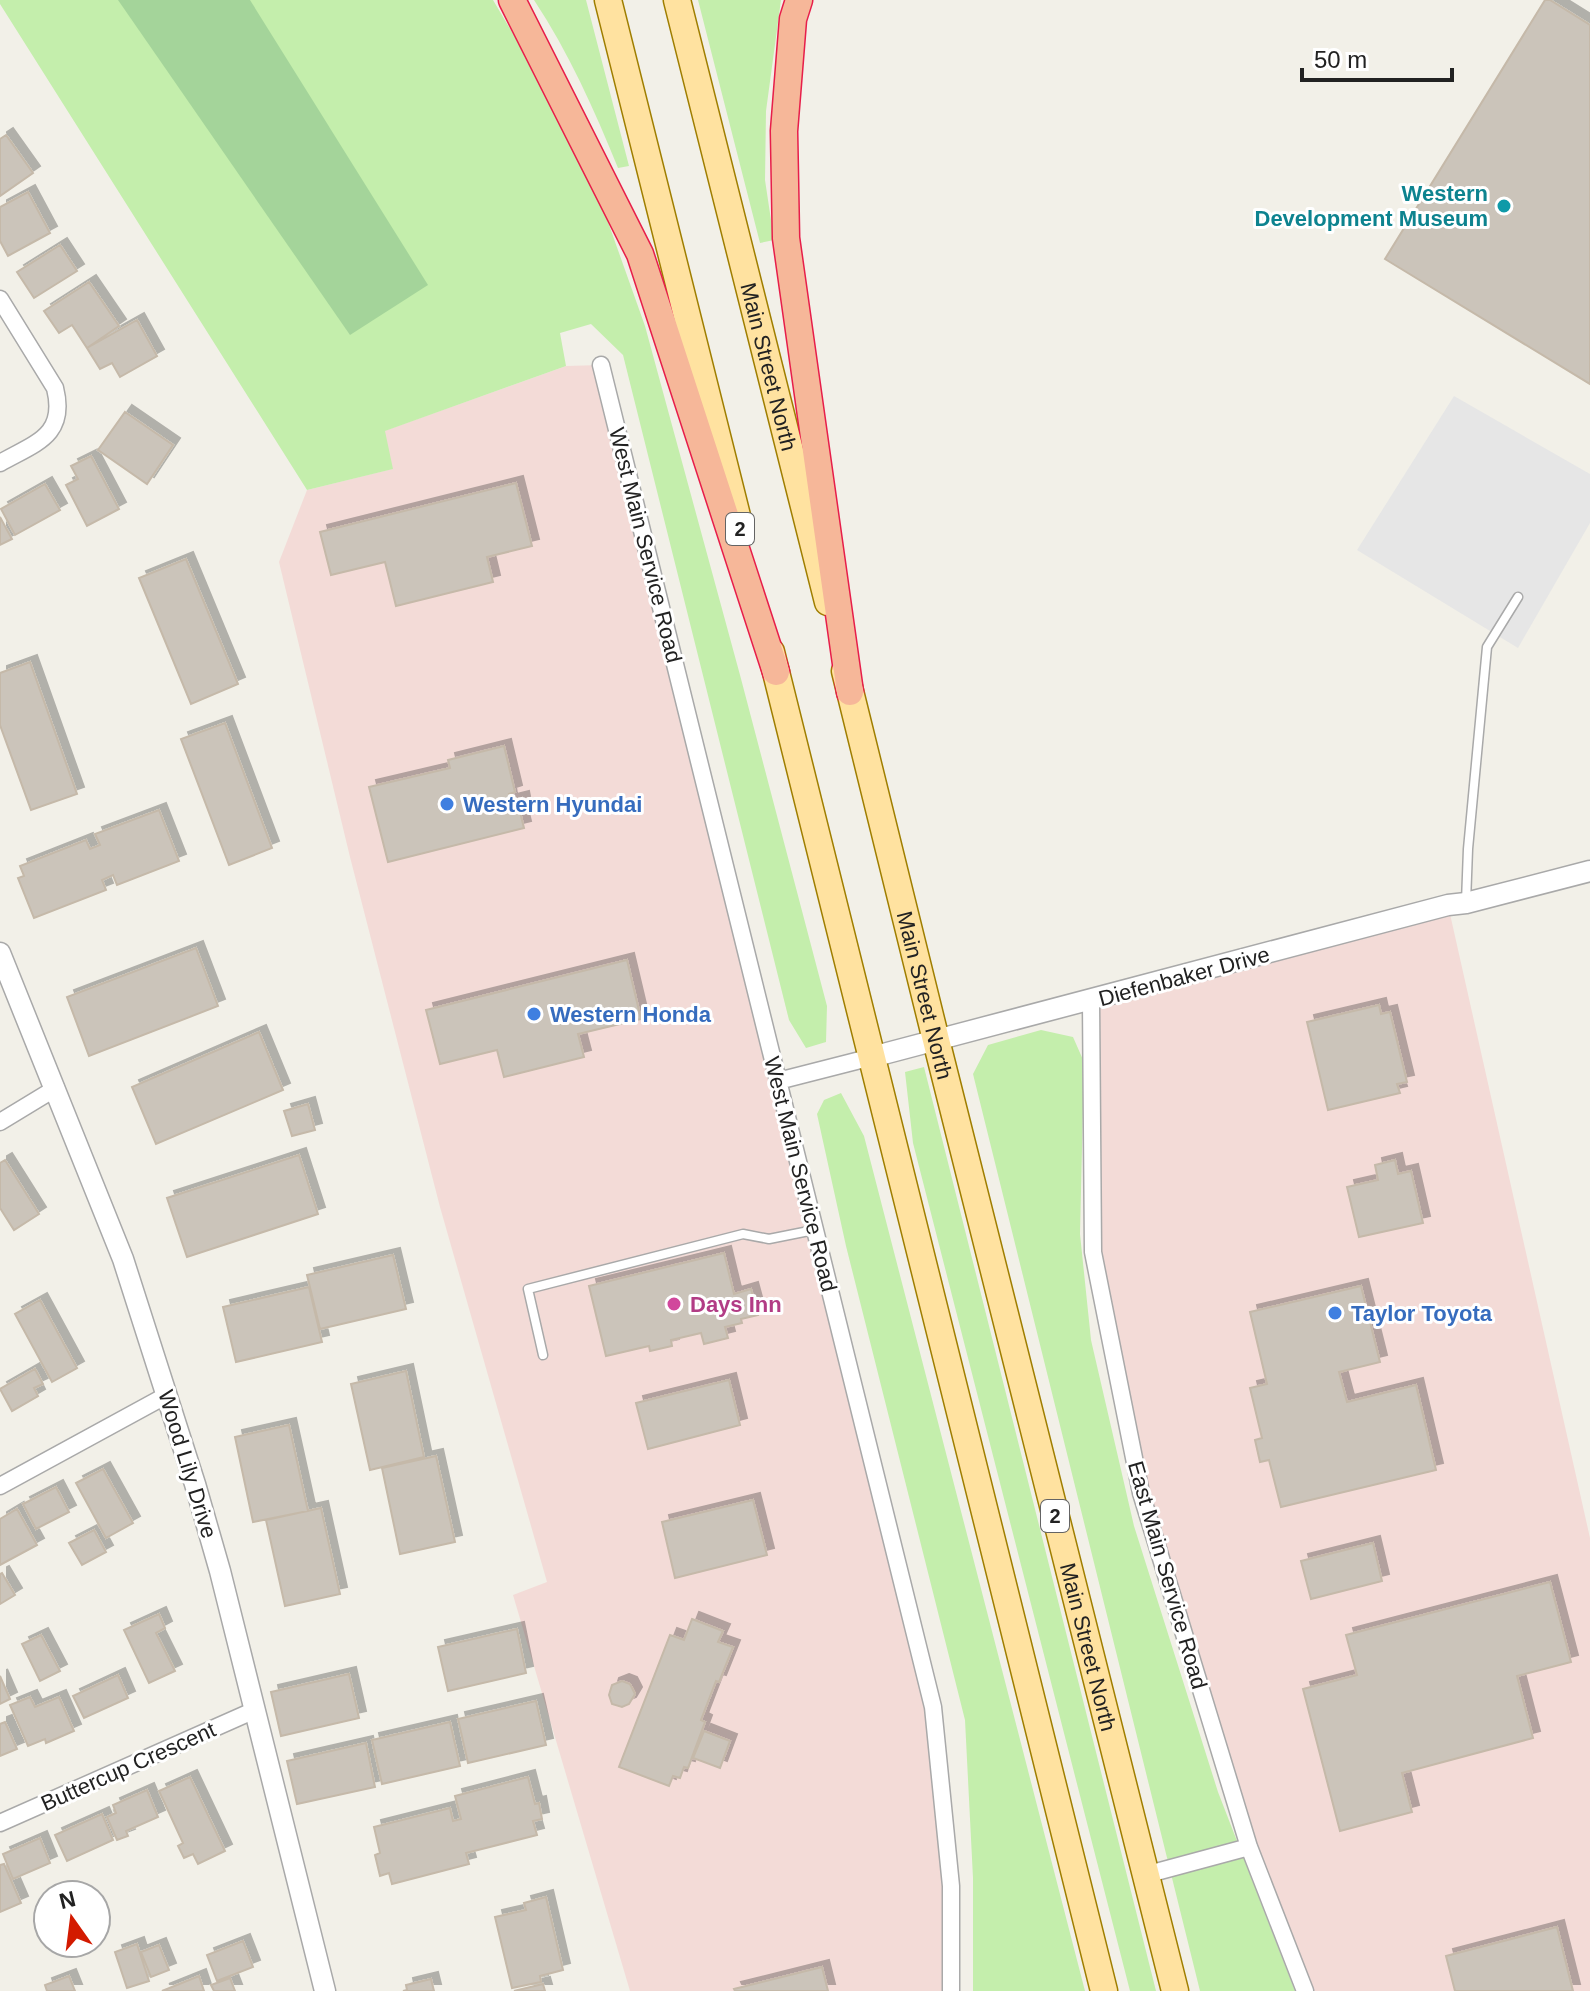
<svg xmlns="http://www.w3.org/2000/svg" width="1590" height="1991" viewBox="0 0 1590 1991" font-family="Arial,sans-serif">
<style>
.commercial{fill:#f3dbd7}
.grass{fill:#c4eeac}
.forest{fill:#a4d49a}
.parking{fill:#e6e6e6}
.building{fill:#cbc4ba;stroke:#c5b9a9;stroke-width:2;filter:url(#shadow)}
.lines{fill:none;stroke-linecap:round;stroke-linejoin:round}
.service-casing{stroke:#a9a9a9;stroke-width:11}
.minor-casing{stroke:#a9a9a9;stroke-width:19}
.tertiary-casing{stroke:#a9a9a9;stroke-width:23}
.primary-casing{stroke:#9f7e00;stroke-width:29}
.trunk-casing{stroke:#e71e4a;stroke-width:29}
.service{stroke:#fff;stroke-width:8}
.minor{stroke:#fff;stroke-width:16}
.tertiary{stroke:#fff;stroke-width:20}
.primary{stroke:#ffe2a0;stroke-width:26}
.trunk{stroke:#f6b799;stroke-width:26}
.culture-dot{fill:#0f9aa8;stroke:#fff;stroke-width:3}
.shop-dot{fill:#3f7fe0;stroke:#fff;stroke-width:3}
.hotel-dot{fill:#d1479c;stroke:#fff;stroke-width:3}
.labels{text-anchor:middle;stroke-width:6;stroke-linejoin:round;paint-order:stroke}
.shield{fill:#fff;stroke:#646464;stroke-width:2}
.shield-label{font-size:20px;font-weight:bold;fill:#222}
.culture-label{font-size:22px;font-weight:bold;fill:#0d838f;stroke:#fff;text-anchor:end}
.street-label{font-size:22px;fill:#222;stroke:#fff}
.shop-label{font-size:22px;font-weight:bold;fill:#366cbe;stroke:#fff;text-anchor:start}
.hotel-label{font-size:22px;font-weight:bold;fill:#b23c85;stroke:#fff;text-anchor:start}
</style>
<defs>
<filter id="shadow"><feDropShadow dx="7" dy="-7" stdDeviation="0" flood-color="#0004"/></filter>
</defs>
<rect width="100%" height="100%" fill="#f2f0e8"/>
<!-- commercial -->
<path class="commercial" d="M601,365l332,1342 18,284h-321l-117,-396 34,-13 -107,-375 -90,-350 -71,-295 28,-72 85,-21 -8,-38 182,-65z
M1448,905l142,633v453h-286l-163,-498 -48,-241 -2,-251z"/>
<!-- grass -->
<path class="grass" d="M0,0h493l54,91 56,117 42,118 95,349 87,331 -1,36 -20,6 -17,-28 -166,-665 -32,-31 -31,9 6,33 -181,65 8,38 -86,21 -307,-486z
M534,0h52l43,166 -11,2c-24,-59 -49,-115 -84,-168z
M698,0h83l-15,111 -1,69 9,60 -14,3z
M1041,1030l32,7 11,25 -4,172 11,106 43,186 84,266 77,199h-95l-227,-917 15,-29z
M924,1067l232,924h-26l-217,-848 -8,-71z
M841,1093l23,43 221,855h-112v-113l-8,-158 -119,-474 -29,-132 7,-14z"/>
<!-- forest -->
<path class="forest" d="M118,0h132l178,285 -78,50z"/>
<!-- parking -->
<path class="parking" d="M1454,396l136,78v49l-72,125 -161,-98z"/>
<!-- building -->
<path class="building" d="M1545,0h5l40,25v359l-205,-125z
M6,135l27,38 -33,23v-57z
M28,192l22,41 -42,23 -8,-15v-34z
M60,245l17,26 -43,27 -17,-26z
M89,282l30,44 -32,22 -15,-23 -13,8 -15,-22z
M137,320l20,36 -37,21 -8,-14 -12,6 -13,-21z
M125,412l48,33 -26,39 -49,-34z
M91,456l28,53 -32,17 -21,-41 12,-6 -7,-13z
M516,483l16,63 -45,11 6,25 -97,24 -11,-44 -54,13 -11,-43z
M45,484l15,26 -45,25 -14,-26z
M0,517l12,22 -12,6z
M186,559l52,125 -47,20 -52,-126z
M30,662l47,132 -46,16 -31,-85v-52z
M225,723l47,125 -43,17 -48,-126z
M504,746l11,46 -6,2 1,7 12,-3 1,5 -5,1 6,24 -136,34 -19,-75 81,-19 -2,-8z
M159,810l20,51 -62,24 -4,-10 -11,5 4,10 -72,28 -16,-40 6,-2 -4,-10 66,-26 4,9 10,-4 -5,-11z
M196,948l22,58 -129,50 -22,-59z
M627,960l14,59 -63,15 6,23 -80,20 -7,-27 -57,14 -14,-54z
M1379,1005l2,9 9,-2 17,70 -10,2 3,9 -72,17 -21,-88z
M259,1032l24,58 -127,54 -24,-57z
M308,1104l7,26 -23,6 -8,-25z
M299,1155l19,59 -131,43 -20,-59z
M5,1160l34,54 -25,16 -14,-22v-45z
M1395,1160l3,14 13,-3 12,52 -64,14 -12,-50 31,-7 -3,-15z
M724,1253l10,41 17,-5 7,26 -17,4 1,4 -17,4 3,11 -24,6 -3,-11 -30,7 1,6 -22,5 -1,-5 -43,10 -17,-70z
M393,1255l13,54 -86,20 -13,-54z
M1361,1286l19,76 -41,10 8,30 69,-17 20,85 -155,37 -12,-47 -9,2 -5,-22 7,-2 -12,-50 17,-4 -17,-72z
M309,1287l13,55 -86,20 -13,-55z
M40,1300l37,68 -25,14 -37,-68z
M35,1369l8,15 -9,4 4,8 -26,15 -12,-22z
M406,1371l18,86 -54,13 -19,-86z
M729,1380l11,45 -92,24 -12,-46z
M289,1425l19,86 -55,11 -18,-85z
M436,1456l19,86 -55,12 -18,-86z
M103,1469l30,54 -27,15 -30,-55z
M56,1487l13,25 -33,17 -13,-25z
M753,1500l14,55 -92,23 -13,-56z
M321,1508l19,86 -55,12 -19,-86z
M17,1509l20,36 -37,20v-46z
M94,1530l12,22 -24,13 -13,-22z
M1373,1543l9,38 -71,18 -10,-38z
M2,1573l13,22 -15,9v-30z
M1550,1582l21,80 -54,14 16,62 -131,35 10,39 -72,19 -37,-142 54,-14 -11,-40z
M159,1614l6,14 -9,5 19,38 -26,12 -25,-53z
M692,1619l31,12 -5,11 15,5 -14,35 -3,-1 -15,39 4,2 -17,46 -4,-1 -4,11 -7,-2 -4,10 -50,-19 51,-132 14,5z
M517,1629l9,44 -78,18 -10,-44z
M41,1635l19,36 -20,10 -18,-37z
M349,1674l10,44 -78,18 -10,-44z
M118,1675l10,23 -44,20 -11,-22z
M0,1676l10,23 -10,5z
M622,1681l8,3 5,10 -6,10 -7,3 -10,-3 -3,-9 3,-10z
M30,1697l5,10 24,-10 15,34 -28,12 -1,-4 -17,7 -18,-41z
M536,1701l10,44 -78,18 -10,-44z
M5,1722l12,27 -17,7v-32z
M450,1722l10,44 -78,18 -10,-44z
M704,1731l26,10 -10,27 -27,-10z
M366,1743l9,44 -78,17 -10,-43z
M190,1777l35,74 -27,13 -5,-10 -9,4 -6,-12 5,-3 -24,-52z
M528,1777l7,27 4,-1 3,16 -9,2 4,14 -71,18 3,11 -77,20 -3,-11 -9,3 -5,-21 5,-2 -6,-26 76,-19 3,13 8,-2 -6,-23z
M147,1790l11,27 -32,14 2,5 -11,4 -10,-23 9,-4 -3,-8z
M102,1814l11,26 -46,21 -12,-26z
M40,1838l10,25 -37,16 -10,-25z
M4,1864l17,39 -21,9v-47z
M546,1897l17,73 -23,6 1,6 -29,6 -17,-71 31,-7 -2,-7z
M1557,1927l16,64h-118l-9,-35z
M243,1941l10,26 -36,14 -10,-26z
M137,1944l12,37 -22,7 -12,-36z
M159,1945l10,25 -18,7 -10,-25z
M822,1967l6,24h-93l-1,-2z
M69,1976l6,15h-28l-2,-6z
M199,1976l5,15h-42z
M230,1978l5,13h-21l-3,-6z
M431,1979l3,12h-31l4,-1 -1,-5z
M543,1984l2,7h-31z"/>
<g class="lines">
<!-- service casing -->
<g class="service-casing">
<path id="service" d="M1466,902l2,-53 19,-202 31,-50
M543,1355l-15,-66 215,-55 26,5 45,-9"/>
</g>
<!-- minor casing -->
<g class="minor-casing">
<path id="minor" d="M0,299l55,89c12,48 -20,55 -55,75
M601,365l332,1342 18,179v105
M1091,1001l2,251 48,241 108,354 56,144
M778,1081l94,-24
M0,1122l56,-34
M0,1486l167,-91
M0,1823l255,-113
M1145,1875l104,-28"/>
</g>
<!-- tertiary casing -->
<g class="tertiary-casing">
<path id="tertiary" d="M0,953l123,306 72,225 25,87 105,420
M872,1057l576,-152 18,-2 124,-32"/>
</g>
<!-- primary casing -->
<g class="primary-casing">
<g id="primary">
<path d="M608,0l131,524"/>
<path id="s1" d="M677,0l151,602"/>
<path d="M771,652l333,1339"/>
<path id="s2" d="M845,671l91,369 239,951"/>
</g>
</g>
<!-- trunk casing -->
<g class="trunk-casing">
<path id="trunk" d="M512,0l128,254 136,418
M799,0l-6,19 -9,112 2,107 64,454"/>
</g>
<!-- service -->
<use href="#service" class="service"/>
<!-- minor -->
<use href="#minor" class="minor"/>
<!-- tertiary -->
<use href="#tertiary" class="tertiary"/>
<!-- primary -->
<use href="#primary" class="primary"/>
<!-- trunk -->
<use href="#trunk" class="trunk"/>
</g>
<!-- markers -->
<circle class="culture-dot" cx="1504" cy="206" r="8"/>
<g class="shop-dot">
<circle cx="447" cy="804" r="8"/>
<circle cx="534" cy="1014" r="8"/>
<circle cx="1335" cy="1313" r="8"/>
</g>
<circle class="hotel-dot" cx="674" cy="1304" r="8"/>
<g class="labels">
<!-- shield labels -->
<g class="shield">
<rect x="726" y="513" width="28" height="32" rx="6"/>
<rect x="1041" y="1500" width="28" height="32" rx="6"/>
</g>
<g class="shield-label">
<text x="740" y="536">2</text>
<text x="1055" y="1523">2</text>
</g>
<!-- culture labels -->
<g class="culture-label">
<text x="1488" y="201">Western<tspan x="1488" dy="25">Development Museum</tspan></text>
</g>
<!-- street labels -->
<g class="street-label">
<text dy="8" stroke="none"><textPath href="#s1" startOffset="378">Main Street North</textPath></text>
<text transform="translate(646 545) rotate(76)" y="8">West Main Service Road</text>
<text transform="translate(1184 976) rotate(-15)" y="8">Diefenbaker Drive</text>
<text dy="8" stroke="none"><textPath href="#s2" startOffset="334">Main Street North</textPath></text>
<text transform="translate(801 1174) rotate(76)" y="8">West Main Service Road</text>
<text transform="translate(188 1464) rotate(73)" y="8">Wood Lily Drive</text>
<text transform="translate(1168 1575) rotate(74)" y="8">East Main Service Road</text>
<text dy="8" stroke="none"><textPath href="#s2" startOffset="1006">Main Street North</textPath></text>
<text transform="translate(128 1766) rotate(-24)" y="8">Buttercup Crescent</text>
</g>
<!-- shop labels -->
<g class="shop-label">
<text x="463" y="812">Western Hyundai</text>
<text x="550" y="1022">Western Honda</text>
<text x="1351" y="1321">Taylor Toyota</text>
</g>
<!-- hotel labels -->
<g class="hotel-label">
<text x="690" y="1312">Days Inn</text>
</g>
</g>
<!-- north arrow -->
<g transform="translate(72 1919) rotate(346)"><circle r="38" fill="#ffffff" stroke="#a7a7a7" stroke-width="2"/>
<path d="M0-6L14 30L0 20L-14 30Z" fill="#d31a00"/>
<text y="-12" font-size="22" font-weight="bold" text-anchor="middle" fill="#222222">N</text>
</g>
<!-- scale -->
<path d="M1302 68v12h150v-12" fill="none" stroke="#222222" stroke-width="4"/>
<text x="1314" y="68" font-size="24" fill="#222222" stroke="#ffffff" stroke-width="6" paint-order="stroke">50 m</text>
</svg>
